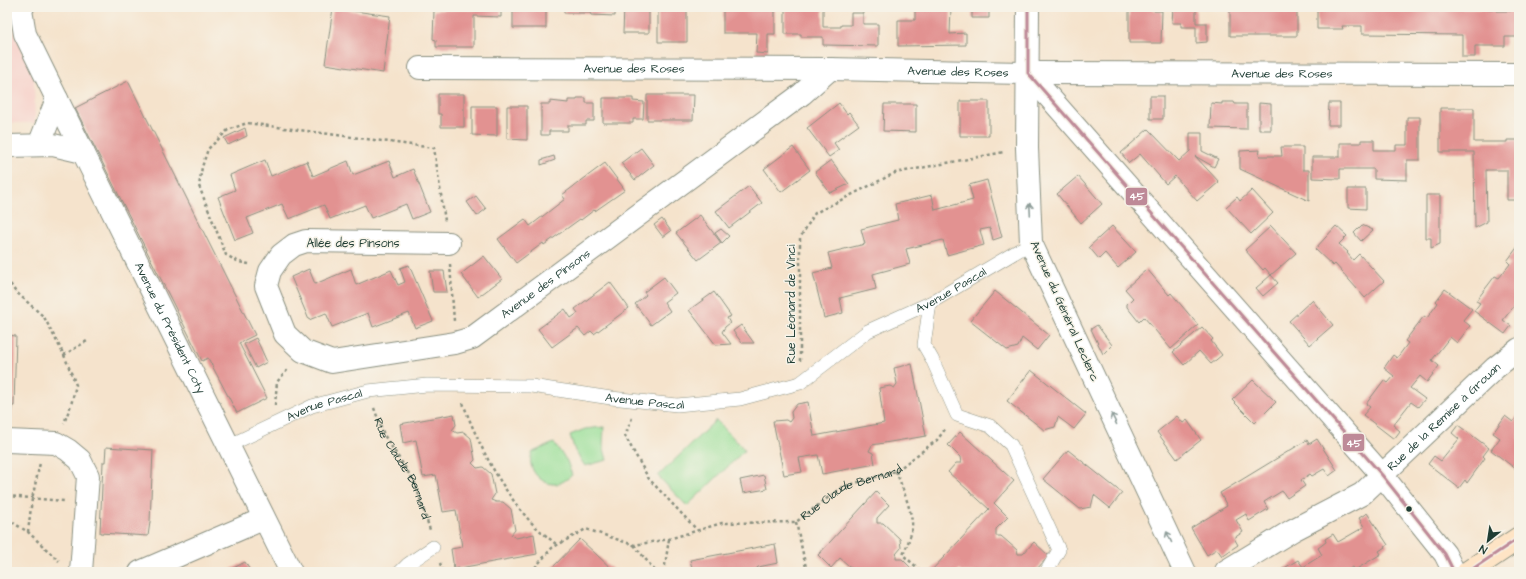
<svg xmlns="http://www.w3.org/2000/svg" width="1526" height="579" viewBox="0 0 1526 579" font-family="'Architects Daughter',sans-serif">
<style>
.built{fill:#f7d0c9}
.green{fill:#99df98;stroke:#5c8e66}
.building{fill:#e29291}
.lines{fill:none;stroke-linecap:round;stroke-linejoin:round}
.lane-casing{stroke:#8a9080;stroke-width:14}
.street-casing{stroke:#8a9080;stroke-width:24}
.secondary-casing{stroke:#8a9080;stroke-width:24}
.path{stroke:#8a9080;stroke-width:2.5;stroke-dasharray:3 3;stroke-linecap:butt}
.lane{stroke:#fff;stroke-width:13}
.street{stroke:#fff;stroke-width:22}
.secondary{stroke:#fee4c5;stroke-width:22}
.bus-1-casing{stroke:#f7f3e8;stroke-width:6}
.bus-1{stroke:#be8a98;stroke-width:3}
.oneway{stroke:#8f9e9a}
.bus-dot{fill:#1f3d34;stroke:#f7f3e8;stroke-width:1.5}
.labels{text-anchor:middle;stroke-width:3;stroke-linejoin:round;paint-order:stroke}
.street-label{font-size:12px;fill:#1f3d34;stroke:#f7f3e8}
.line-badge{stroke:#f7f3e8;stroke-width:1.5}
.badge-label{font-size:11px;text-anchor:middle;font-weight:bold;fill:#fff}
</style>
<rect width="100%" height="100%" fill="#f7f3e8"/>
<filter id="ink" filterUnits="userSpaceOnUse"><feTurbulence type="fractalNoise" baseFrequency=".025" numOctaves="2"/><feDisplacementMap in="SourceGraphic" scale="8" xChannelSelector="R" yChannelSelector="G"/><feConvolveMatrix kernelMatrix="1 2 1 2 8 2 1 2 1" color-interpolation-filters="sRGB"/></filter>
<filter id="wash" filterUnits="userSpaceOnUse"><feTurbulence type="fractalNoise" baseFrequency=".012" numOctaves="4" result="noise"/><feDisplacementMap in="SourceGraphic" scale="16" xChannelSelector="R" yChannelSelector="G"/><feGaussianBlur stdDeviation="0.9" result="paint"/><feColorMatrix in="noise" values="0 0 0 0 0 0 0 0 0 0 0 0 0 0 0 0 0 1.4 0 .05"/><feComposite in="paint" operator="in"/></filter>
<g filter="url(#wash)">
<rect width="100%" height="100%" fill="#f5e3cc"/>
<!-- built -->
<path class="built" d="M7,14l27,63 1,46h-28z"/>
<!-- green -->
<path class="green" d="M716,420l29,30 -58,56 -29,-30z
M604,427l-1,18 4,15 -22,6 -10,-15 -5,-16 15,-6z
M554,443l13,18 5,14c-5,4 -12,10 -19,9 -15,-1 -28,-19 -20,-32z"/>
<g id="blocks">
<!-- building -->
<path class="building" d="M474,7h27v10l-27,-1v31h-38v-7l-3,-1 1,-29h40z
M513,7h33v21h-33z
M564,7h51v9l-24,-1 -1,-2h-26z
M624,7h25v26h-26z
M723,7h34v2h18v25h-7v20l-12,-1 1,-20h-34z
M785,7h38v20h18v-2h10v-12h12v11h15v22l-55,-1v-8h-22v-3h-16z
M923,7h28l-1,27 16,-1v12l-68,1v-26h17v-10h8z
M972,7h17v11h-17z
M1129,7h24l1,4h8l-1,32h-32z
M1173,7h23v16h11v19l-11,1v-16h-15v-4h-9z
M1230,7l67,1v28h-67z
M1317,7h145v2h34v2h15v-4h8v30h-14v9h-30v11h-13v-22l-100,-1v-8h-20l1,3h-26z
M333,8l57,8 -7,57 -58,-9z
M658,9h29v33h-29z
M128,81l127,254 -16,8 28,55 -30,15 -29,-55 -6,3 -127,-253z
M438,94h26v33h-23v-13h-3z
M647,95h47l-1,25h-46z
M1150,96h13v23h-13z
M577,98h9v5h8v18h-8v4h-18v6h-19v4h-8v-31h9v-3l18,2v-3h9z
M603,98h30v3l11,1 -1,17h-10v4h-30z
M960,101h29v35h-29z
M1222,102h12l1,2h12v25l-37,-1 1,-25 11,1z
M839,103l8,11 2,-2 10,13 -25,18 5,7 -10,7 -22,-29z
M1259,103l12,1v26h-12z
M1329,103h11v22h-12z
M884,104h32v28l-33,-1z
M472,106h25v30l-25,-1z
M507,106h20v34l-20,-1z
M1440,108h34v34h33v-2h12v30h-2l2,30h-12v-30h-21l1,52 -12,6 -1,-76h-34z
M1407,117h13v43h-13v20l-33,-1v-10h-34v10l-28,-1v-21h28v-14h21v-3h13v10h22v-5h11z
M245,128l2,8 -19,9 -4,-7z
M1148,129l31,32 11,-10v-18h12v18l16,8 -4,8 -19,-11 24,26 -22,19 -22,-25 -9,8 -26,-30 -11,9 -8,-10z
M793,147l17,23 -29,22 -17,-23z
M1281,147h22v23h6v31l-69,-32v-18l20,-1 -1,6h23z
M641,148l13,17 -19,15 -14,-17z
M554,156l1,4 -14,5v-5z
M265,160l6,16 36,-15 6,15 35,-15 5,14 36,-14 6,16 18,-8 17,43 -18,7 -6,-15 -35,14 -6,-13 -35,14 -6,-14 -35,14 -7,-15 -35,14 6,15 -18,7 -17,-43 17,-7 -5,-15z
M831,160l18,24 -19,9 -15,-21z
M605,163l20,27 -30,21 -1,-1 -13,10 -1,-1 -36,26 -1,-2 -27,20 -18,-24 27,-20 5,7 35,-27 -3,-4z
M1078,176l24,28 -21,19 -24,-29z
M987,180l15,57 -9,3 -3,-12 -10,2 4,15 -37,10 -4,-15 -37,9 4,15 -37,10 3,15 -36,9 3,15 -19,5 -11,-45 19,-5 -4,-15 37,-9 -4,-15 37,-9 -3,-16 37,-9 3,15 38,-10 -4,-15z
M749,186l13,17 -33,25 -13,-17z
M1348,189h18v20l-18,-1z
M1252,190l21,23 -22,21 -25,-27 11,-10 3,4z
M1426,195h14v49l-9,4v-10h-5z
M476,196l10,13 -9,7 -10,-14z
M700,215l21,28 -23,17 -22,-27z
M662,219l9,12 -8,6 -9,-12z
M1362,225l11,5 -12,11 -7,-8z
M1112,226l24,26 -18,16 -13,-15 -6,6 -10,-12z
M1271,226l25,27 -25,22 -6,-7 -2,2 -18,-20z
M1336,226l11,10 -8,8 9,8 -1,1 6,7 6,-6 25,27 -19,17 -30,-34 -2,2 -18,-17z
M721,229l8,7 -7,7 -7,-10z
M1519,245v55l-16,20 8,6 -6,8 -31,-23 6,-8 -4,-2 19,-25 4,2 11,-14 -3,-3z
M484,256l18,23 -24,18 -17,-23z
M409,265l24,56 -18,7 -6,-15 -36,14 -5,-14 -36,14 -6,-14 -17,7 -18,-43 18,-8 6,15 36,-15 5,16 35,-15 7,15 7,-3 -5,-14z
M1147,269l22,26 2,-2 27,32 -27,24 -27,-32 -5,5 -12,-15v-3l6,-6 -8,-9z
M430,271h14l3,21h-14z
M1271,275l7,8 -15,13 -7,-8z
M664,277l12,16 -12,9 6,9 -19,14 -16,-21 11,-9 -2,-3z
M610,282l19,26 -35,26 -3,-3 -6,5 -7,-8 -26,19 -14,-18 27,-20 6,9 7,-5 -3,-4z
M1445,289l27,20 -9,11 7,6 -13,17 -7,-6 -18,23 7,6 -12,16 -7,-6 -10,12 15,11 -7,8 -7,-5 -18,23 7,6 -6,8 -31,-24 7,-8 -4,-3 18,-24 4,3 6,-7 -10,-8 9,-13 4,3 11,-15 -3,-2 19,-25 3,2 11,-15 -2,-2z
M995,291l54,44 -12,15 -15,-12 -4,9 -11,3 -37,-29z
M714,292l17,24 -4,2 3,5 -5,4 -3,5 9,12 -15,1 -27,-35z
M1312,300l21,25 -23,20 -21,-24z
M741,325l13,18h-12l-9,-12z
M1097,325l15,20 -9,9 -12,-25z
M1202,327l11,12 -2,2 11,14 -11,9 -12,-13 -15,14 -11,-13z
M7,335l9,1 -2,70h-2l-1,15h-4z
M256,338l11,24 -11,6 -12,-24z
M912,364l14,72 -54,9 -3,6 4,2 2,11 -53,10 -4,-19 -19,3 3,14 -18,3 -11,-54 13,-1 3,2 3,-4 -1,-6 6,-8 11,-2 6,34 70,-13 -5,-35 11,-2 4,2 3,-4 -3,-16z
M1031,370l55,44 -12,15 -16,-12 -3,10 -11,3 -37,-29z
M1253,380l23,22 -21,21 -23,-23z
M454,414l2,11 -4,5 5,3 7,-1 7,6 4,22 -3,3 5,5 6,-1 8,7 4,20 -4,6 5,2h7l8,7 4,21 -4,5 5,3 18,-4 3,20 -83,15 -3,-20 11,-2 -6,-37 -13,2 -7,-37 -13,2 -7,-37 -13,3 -3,-19z
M1519,414v54l-2,2 -26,-20 9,-12 -7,-5 12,-17 8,6z
M1177,416l6,7 4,-3 14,20 -24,19 -20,-27z
M1458,425l31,23 -6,8 2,2 -18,25 -2,-3 -6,8 -31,-24 6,-8 7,5 18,-22 -7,-6z
M960,432l54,49 -20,22 14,14 -12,12v7h5l16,14 1,4h5l11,-12 15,14 -15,16h-73l-2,-2 -2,2h-27l59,-63 -41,-37 8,-9h5l-1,-6 -12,-12z
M1317,439l20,31 -8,6 -5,-7 -12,7 -2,-2 -9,6 4,6 -18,12 -5,-7 -18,11 4,7 -19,12 -3,-7 -10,6 7,12 -9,6 4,7 -16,11 -5,-7 -10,6 -16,-27 36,-22 -7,-13 87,-53 2,4z
M106,447l47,3 -3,72 -2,14 -48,-3 3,-71h2z
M1068,450l54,43 -12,15 -16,-13 -3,12 -11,2 -37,-30z
M764,475l3,14 -24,4 -3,-13z
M876,492l13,13 -12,13v5h6l17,16 1,9 -5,6v5h6l13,13h-59l-16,-14 -9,10 -13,-13z
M1367,513l21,32 -9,6 2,3 -26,16 -2,-3 -9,5h-62l-1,-2 17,-10 5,7 19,-12 -4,-7 8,-6 -1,-3 8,-5 5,8 26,-15 -5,-9z
M580,539l35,33h-56l-6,-5z
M775,544l3,19 -20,4 -3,3 4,2h-66l-3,-12z
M245,562l6,10h-25z"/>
</g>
</g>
<g filter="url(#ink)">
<use href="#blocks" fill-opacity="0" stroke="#8a9080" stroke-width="1"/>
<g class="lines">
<!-- lane casing -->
<g class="lane-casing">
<g id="lane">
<path d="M930,303l-6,42 8,14 25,56 33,11 21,19 48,105 -13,22"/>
<path id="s3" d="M228,446l84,-40 56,-15 59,-6 104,1 80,12 66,7 63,-6 60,-16 68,-52 62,-28 101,-60"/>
<path d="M400,572l8,-8 25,-17"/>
</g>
</g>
<!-- street casing -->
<g class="street-casing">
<g id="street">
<path d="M23,7l-2,3 4,24 58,118"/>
<path d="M1028,7l-1,141 4,95 154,329"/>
<path id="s4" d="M420,68l410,1 198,4 491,1"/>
<path d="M1028,73l354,402 63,79 9,18"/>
<path d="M39,145l18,-46"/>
<path id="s5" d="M7,146l46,-1 30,7 208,420"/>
<path id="s6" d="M449,243l-143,-2 -12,4 -13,10 -11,16 -4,15 19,48 18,17 29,11 123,-19 17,-5 330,-244 28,-25"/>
<path d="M7,441l49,2 12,7 12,10 8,16 -7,96"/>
<path id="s7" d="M1226,571l67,-41 69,-36 133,-126 24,-19"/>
<path d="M140,572l123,-53"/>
</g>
</g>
<!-- secondary casing -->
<g class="secondary-casing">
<path id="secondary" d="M1468,572l51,-34"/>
</g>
<!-- path -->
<g class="path">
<path d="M249,264l-10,-2 -13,-7 -27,-69 3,-19 6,-18 20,-19 19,-7 187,25 11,73"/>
<path d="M450,264l4,57"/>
<path d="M7,279l8,12 29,26 20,38 23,-14"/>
<path d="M64,355l12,30 -5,20 -7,18"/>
<path d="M800,361v-123l15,-25 80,-40 109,-21"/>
<path d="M463,403c15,41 37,84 66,117 8,9 19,17 28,25"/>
<path d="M275,405l2,-23 12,-14"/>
<path id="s1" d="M374,408l10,27 31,48 15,47"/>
<path d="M632,418l-7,18 24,43 48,51"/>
<path d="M896,471c5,13 15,38 16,51 1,11 -5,23 -9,33l17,15"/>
<path d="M7,496l57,5"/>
<path d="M7,519l21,13 31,29"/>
<path d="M796,522l11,50"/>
<path d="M28,532l4,-33 8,-36"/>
<path d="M634,545l22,27"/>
<path d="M440,563l3,9"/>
<path id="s2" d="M531,572l21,-24 34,-19 48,16 35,-6 53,-16 74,-1 46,-35 54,-16 41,-31 9,-12"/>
<path d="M664,572l5,-33"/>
</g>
<!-- lane -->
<use href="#lane" class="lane"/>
<!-- street -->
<use href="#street" class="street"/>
<!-- secondary -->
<use href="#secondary" class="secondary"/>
<!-- bus-1 casing -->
<g class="bus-1-casing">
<path id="bus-1" d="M1028,7v66
M1028,73l354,402 63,79 9,18
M1468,572l51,-34"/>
</g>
<!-- bus-1 -->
<use href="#bus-1" class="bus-1"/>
</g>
<!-- one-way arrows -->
<defs><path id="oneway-shaft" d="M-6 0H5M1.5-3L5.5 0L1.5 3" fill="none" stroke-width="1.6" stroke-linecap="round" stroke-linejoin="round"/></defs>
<g class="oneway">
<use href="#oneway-shaft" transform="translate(1030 209) rotate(-93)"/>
<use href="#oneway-shaft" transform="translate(1114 419) rotate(-115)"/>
<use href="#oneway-shaft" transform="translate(1169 537) rotate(-115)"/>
</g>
</g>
<!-- markers -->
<circle class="bus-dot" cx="1409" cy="509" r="3.5"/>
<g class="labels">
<!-- street labels -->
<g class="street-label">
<text dy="4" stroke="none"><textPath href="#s4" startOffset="214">Avenue des Roses</textPath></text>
<text dy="4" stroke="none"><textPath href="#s4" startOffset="538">Avenue des Roses</textPath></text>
<text dy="4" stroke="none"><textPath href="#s4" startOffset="862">Avenue des Roses</textPath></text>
<text x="353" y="247">Allée des Pinsons</text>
<text dy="4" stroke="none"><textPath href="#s6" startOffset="548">Avenue des Pinsons</textPath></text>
<text dy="4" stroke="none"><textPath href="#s3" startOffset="765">Avenue Pascal</textPath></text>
<text transform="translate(791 304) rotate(-90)" y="4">Rue Léonard de Vinci</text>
<text transform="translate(1065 311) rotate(66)" y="4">Avenue du Général Leclerc</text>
<text dy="4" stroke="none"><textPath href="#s5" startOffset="273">Avenue du Président Coty</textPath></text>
<text dy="4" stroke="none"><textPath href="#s3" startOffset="429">Avenue Pascal</textPath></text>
<text dy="4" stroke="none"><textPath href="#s3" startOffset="105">Avenue Pascal</textPath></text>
<text dy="4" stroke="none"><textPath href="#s7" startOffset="269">Rue de la Remise à Grouan</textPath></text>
<text dy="4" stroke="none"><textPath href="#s1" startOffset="67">Rue Claude Bernard</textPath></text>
<text dy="4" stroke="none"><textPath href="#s2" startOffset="350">Rue Claude Bernard</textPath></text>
</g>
</g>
<g class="line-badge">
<rect x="1125" y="187" width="23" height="19" rx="4" fill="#be8a98"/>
<rect x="1342" y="433" width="23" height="19" rx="4" fill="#be8a98"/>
</g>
<g class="badge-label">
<text x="1137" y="200">45</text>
<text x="1354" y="447">45</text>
</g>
<!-- margin -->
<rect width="1526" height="579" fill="none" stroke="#f7f3e8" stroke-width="24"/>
<!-- north arrow -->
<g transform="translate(1488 541) rotate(210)" stroke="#f7f3e8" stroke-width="3" paint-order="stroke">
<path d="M0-3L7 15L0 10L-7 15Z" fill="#1f3d34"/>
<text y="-6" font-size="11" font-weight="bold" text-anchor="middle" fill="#1f3d34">N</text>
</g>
</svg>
